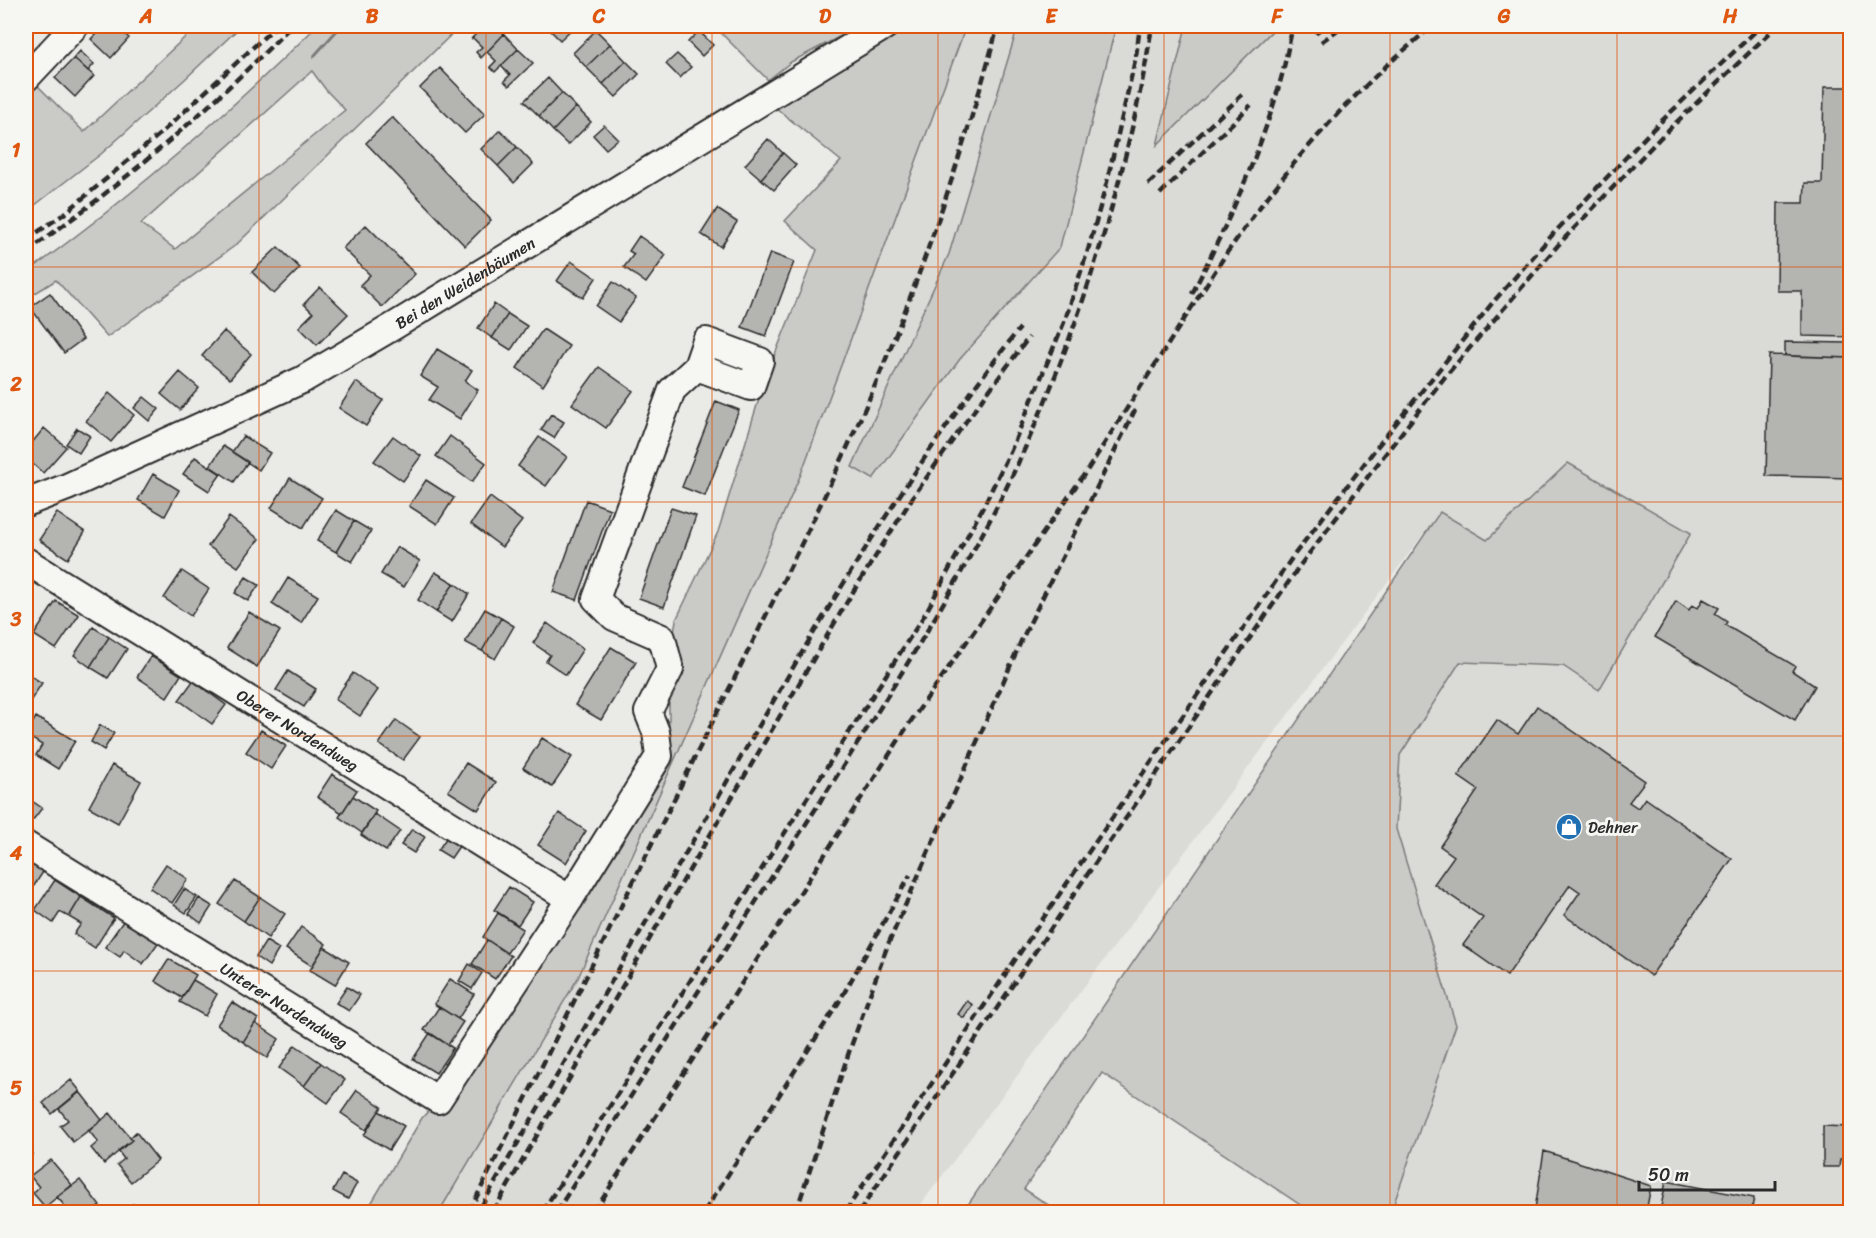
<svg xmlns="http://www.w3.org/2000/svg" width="1876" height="1238" viewBox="0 0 1876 1238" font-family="Sriracha,sans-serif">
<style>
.built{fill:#dadad6}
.green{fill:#cacac7;stroke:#7a7a79;stroke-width:1.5;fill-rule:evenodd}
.building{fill:#b4b4b1;stroke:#2b2b2b;stroke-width:1.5}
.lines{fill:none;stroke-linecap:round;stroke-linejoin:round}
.minor-casing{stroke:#2b2b2b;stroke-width:30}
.minor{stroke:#f6f6f2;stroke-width:26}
.rail{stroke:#2b2b2b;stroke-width:4.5;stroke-dasharray:9 4.5;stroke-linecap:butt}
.grid{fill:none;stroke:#df570e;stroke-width:1.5;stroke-opacity:0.55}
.labels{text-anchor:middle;stroke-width:6;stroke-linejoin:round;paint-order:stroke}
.street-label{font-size:16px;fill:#2b2b2b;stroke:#f6f6f2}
.poi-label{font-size:16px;fill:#2b2b2b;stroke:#f6f6f2;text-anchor:start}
.neatline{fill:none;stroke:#df570e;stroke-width:2}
.grid-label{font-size:20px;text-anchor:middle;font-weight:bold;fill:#df570e}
</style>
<rect width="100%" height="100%" fill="#eaeae6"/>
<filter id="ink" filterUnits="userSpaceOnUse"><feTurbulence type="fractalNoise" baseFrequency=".0167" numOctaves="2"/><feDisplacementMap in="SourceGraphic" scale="12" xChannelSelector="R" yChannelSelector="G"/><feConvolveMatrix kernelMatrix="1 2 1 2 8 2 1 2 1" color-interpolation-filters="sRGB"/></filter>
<g filter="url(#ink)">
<!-- built -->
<path class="built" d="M966,26h884v1186h-459l65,-187 -60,-196 4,-74 60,-93 103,4 5,-203 -81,77 -47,-28 -525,700h-476l139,-234 223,-504z"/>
<!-- green -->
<path class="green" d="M197,26h44l-57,54 -83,74 -75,58v-134l2,-2 56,56z
M317,26h23l-26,29v2l28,-31h118l-224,219 -129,92 -51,-57 -30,19v-26c106,-76 198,-156 291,-247zM312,71l14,19 19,20 -170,139 -34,-25z
M714,26h146l-69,36 -23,18z
M885,26h81l-165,448 -223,504 -139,234h-73l56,-94 16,-18 219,-340 12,-35v-66l7,-39 42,-88 47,-153 52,-129 -32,-29 56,-60 -76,-62z
M1018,26h98l-56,221 -100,112 -87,120 -21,-12 97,-213z
M1186,26h88l-1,4 -116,115z
M1568,463l123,70 -92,157 -36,-24 -103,-4 -60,93 -4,74 60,196 -65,187h-80l-209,-139 -78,116 35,23h-96l477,-700 47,28z"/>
<!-- building -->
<path class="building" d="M104,26h12l13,12 -18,20 -20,-19z
M484,26h12l8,8 -23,24 -5,-6 6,-5 -9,-9 -2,1z
M551,26h24l-15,14 -12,-12z
M596,30l14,14 -24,23 -13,-14z
M699,31l14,14 -11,11 -14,-14z
M504,34l14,15 -23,23 -5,-5 6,-6 -9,-9z
M610,44l16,17 -23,23 -17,-17z
M518,49l15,14 -24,23 -5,-5 6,-6 -9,-9z
M80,51l14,13 -6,7 -14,-13z
M677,54l14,13 -11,11 -14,-14z
M74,58l20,18 -19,21 -20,-19z
M626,61l13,13 -23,23 -13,-13z
M440,68l45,46 -20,19 -45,-45z
M548,78l14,15 -23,23 -15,-15z
M1824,87h26v250l-48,-1v-45h-25l1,-88h26l1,-20h17z
M562,93l14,14 -23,24 -14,-15z
M576,107l15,15 -23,23 -15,-14z
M392,117l99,103 -26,26 -99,-103z
M604,125l14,14 -12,10 -13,-14z
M500,130l17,17 -19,19 -17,-17z
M768,139l15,14 -22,26 -16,-14z
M517,147l16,17 -19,19 -16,-17z
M783,153l13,12 -22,25 -13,-11z
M717,209l20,13 -16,25 -20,-13z
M366,225l49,49 -33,33 -22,-22 10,-10 -27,-27z
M639,236l27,19 -20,28 -22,-16 10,-13 -5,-3z
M278,247l22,21 -26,26 -22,-22z
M770,253l24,9 -28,74 -24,-9z
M571,261l25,17 -13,20 -26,-17z
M613,282l23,16 -17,24 -23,-16z
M320,287l28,27 -31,31 -18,-18 14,-14 -9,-9z
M50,293l33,46 -19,14 -34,-46z
M494,304l14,10 -16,24 -14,-10z
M508,314l19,12 -16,24 -19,-12z
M543,329l26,17 -26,40 -26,-18z
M224,331l27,23 -21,25 -28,-23z
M1785,342l65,1v15l-65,-2z
M437,349l35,21 -7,11 13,9 -18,29 -31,-19 9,-13 -18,-11z
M1769,355l81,3v120l-84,-2z
M599,367l34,24 -27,37 -34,-24z
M180,372l19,16 -19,22 -19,-16z
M356,382l27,18 -17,26 -27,-18z
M109,393l25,22 -23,27 -25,-21z
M144,397l15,12 -10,12 -15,-13z
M716,401l23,9 -34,86 -23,-9z
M551,414l13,8 -10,16 -13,-8z
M44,428l22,19 -23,26 -17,-15v-8z
M77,428l13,8 -11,17 -13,-9z
M243,436l27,17 -11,17 -27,-18z
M393,436l28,20 -18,25 -29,-20z
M450,436l36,27 -14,19 -36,-26z
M539,437l28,20 -21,29 -28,-20z
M223,446l25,16 -14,20 -24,-16z
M195,457l26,17 -12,17 -26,-17z
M153,474l26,16 -14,26 -27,-16z
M290,478l32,20 -19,30 -32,-20z
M426,480l28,18 -17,26 -28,-18z
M490,497l32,24 -20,26 -31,-23z
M586,500l24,9 -33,91 -24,-8z
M671,508l25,8 -32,91 -25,-9z
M336,510l18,11 -18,31 -19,-11z
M57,513l28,19 -17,27 -29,-19z
M229,517l30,22 -21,28 -30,-21z
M354,521l17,10 -19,31 -16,-10z
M397,547l23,14 -16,26 -23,-13z
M182,571l27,18 -18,27 -27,-18z
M435,572l19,11 -18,29 -18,-12z
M246,577l13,8 -11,16 -13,-8z
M288,578l30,18 -17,27 -29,-19z
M454,583l15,11 -17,28 -16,-10z
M26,586l7,5 -7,12z
M1703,599l16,9 -4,6 12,8 -2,3 70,41 -3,5 23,15 -20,34 -140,-83 21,-36 13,9 3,-5 6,3z
M56,601l23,14 -23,34 -22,-14z
M485,609l16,9 -19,33 -17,-9z
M249,612l31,19 -23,36 -30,-19z
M501,618l13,8 -19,33 -13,-8z
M547,623l36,26 -17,26 -20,-14 4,-6 -17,-12z
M93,627l16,10 -19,30 -16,-12z
M109,637l18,12 -19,29 -18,-11z
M611,647l25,15 -35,58 -26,-15z
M151,656l30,19 -14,22 -30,-20z
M288,671l28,18 -12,18 -28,-17z
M26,673l16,10 -11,17 -5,-4z
M353,673l25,17 -18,26 -25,-17z
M193,681l33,24 -14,19 -33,-24z
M1537,706l108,75 -16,21 9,6 7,-10 87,61 -81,117 -87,-61 16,-23 -10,-7 -63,91 -44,-31 20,-27 -49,-34 20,-28 -14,-10 38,-56 -20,-14 39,-56 21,14z
M36,717l39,24 -17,28 -22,-14 6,-10 -16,-10z
M396,720l24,17 -17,23 -24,-16z
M100,725l14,8 -10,17 -13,-8z
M261,730l25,16 -15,23 -25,-17z
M542,738l30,19 -20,30 -29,-19z
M466,763l30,19 -18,28 -30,-19z
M112,765l29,16 -23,42 -29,-16z
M332,774l25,16 -15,23 -25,-16z
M353,796l23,15 -14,22 -23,-16z
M26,797l16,11 -9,12 -7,-5z
M559,813l27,18 -20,32 -28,-18z
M375,814l25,17 -14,20 -25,-16z
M412,829l13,8 -11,16 -13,-8z
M449,834l13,8 -11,16 -13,-8z
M26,857l19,12 -19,29z
M166,864l22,15 -16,24 -22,-15z
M55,880l26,17 -12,20 -9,-5 -7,11 -18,-13z
M235,881l25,16 -16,24 -25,-17z
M509,887l24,15 -15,23 -24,-15z
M184,889l13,8 -11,16 -12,-8z
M81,897l33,21 -19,30 -21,-14 7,-10 -12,-7z
M260,897l25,17 -17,24 -24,-17z
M199,898l13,8 -11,17 -12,-9z
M498,913l25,16 -16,24 -24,-16z
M124,920l34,23 -15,21 -19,-14 -4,7 -15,-10z
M301,927l25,17 -14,22 -26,-17z
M487,940l24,16 -16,23 -23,-15z
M266,941l13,8 -10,17 -13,-9z
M324,947l25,15 -14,23 -25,-15z
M169,959l27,16 -14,23 -27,-17z
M469,964l13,9 -10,16 -13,-8z
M450,979l24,15 -16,25 -24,-15z
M193,980l24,14 -12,22 -25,-14z
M347,987l13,8 -11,16 -13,-8z
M967,1001l6,4 -9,13 -6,-4z
M232,1002l26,17 -15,23 -26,-17z
M439,1007l24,15 -15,23 -24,-15z
M255,1023l24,16 -12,19 -24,-16z
M430,1033l23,15 -17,25 -23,-14z
M295,1045l26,18 -17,23 -25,-18z
M321,1063l24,17 -17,23 -24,-17z
M71,1080l9,11 -28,23 -9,-11z
M357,1090l25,17 -16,23 -25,-17z
M80,1092l22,28 -29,22 -13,-16 8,-6 -9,-11z
M379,1111l25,15 -15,24 -25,-15z
M110,1113l22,27 -28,24 -13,-16 7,-6 -9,-11z
M1823,1126l27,1v32h-10l-1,8h-16z
M136,1132l22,28 -27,22 -14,-17 7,-6 -6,-8 14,-11 -2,-2z
M26,1145l7,9 -7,7z
M1544,1151l107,35 -5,26h-92l-19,-3z
M51,1160l21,25 -27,22 -12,-14 6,-6 -9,-11z
M342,1175l15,8 -9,16 -15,-8z
M80,1180l20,26 -9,6h-33l-1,-1 7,-6 -7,-8z
M1666,1181l88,17 -3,14h-91z
M133,1204l9,8h-17z"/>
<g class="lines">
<!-- minor casing -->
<g class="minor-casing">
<g id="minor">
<path d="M26,78l49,-52"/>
<path id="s1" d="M26,503l41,-16 235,-107 92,-54 491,-300"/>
<path id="s2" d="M26,561l544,338 -132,201 -412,-255"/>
<path d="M570,899l89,-143 -3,-24 -8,-20 22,-43 -8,-31 -48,-21 -18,-18 76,-209 25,-23 9,-26 54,20 -9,26 -54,-20"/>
</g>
</g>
<!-- minor -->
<use href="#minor" class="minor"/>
<!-- rail -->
<path class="rail" d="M1315,33l10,-7
M1321,42l22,-16
M1148,184l94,-89
M1160,194l91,-89
M26,240l38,-26 96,-80 116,-108
M26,252c95,-66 184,-143 265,-226
M1192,294c35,-70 70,-143 90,-219 4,-16 7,-33 11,-49
M481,1207c81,-141 163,-281 244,-422 90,-157 182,-315 295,-457
M469,1212c76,-151 151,-304 227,-457 60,-121 123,-241 177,-365 50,-118 91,-241 125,-364
M493,1212l180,-314 178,-303 62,-98 54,-77 62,-83
M542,1212l383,-598 57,-105 29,-59 54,-130 23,-70 19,-68 29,-126 4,-30
M556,1212c79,-122 158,-245 237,-368 69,-107 139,-215 199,-328 35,-67 64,-138 89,-210 31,-92 56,-185 71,-280
M594,1212l317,-491 177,-252 138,-215 33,-46 40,-51 43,-48 45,-44 45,-39
M704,1212l135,-210 71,-127
M796,1212l53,-160 38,-105 135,-308 113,-229
M845,1212l218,-323 231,-334 83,-108 117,-146 60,-68 97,-102 110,-105
M859,1212l247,-365 195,-283 85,-111 58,-75 116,-135 101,-106 116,-111"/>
</g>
</g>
<!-- grid -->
<path class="grid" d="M259,26v1186M486,26v1186M712,26v1186M938,26v1186M1164,26v1186M1390,26v1186M1617,26v1186M26,267h1824M26,502h1824M26,736h1824M26,971h1824"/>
<!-- icons -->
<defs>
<g id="shop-disc" transform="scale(1.35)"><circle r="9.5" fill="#1f6fb2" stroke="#f6f6f2"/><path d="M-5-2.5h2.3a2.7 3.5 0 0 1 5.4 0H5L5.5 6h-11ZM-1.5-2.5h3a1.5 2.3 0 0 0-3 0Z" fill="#fff"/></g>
</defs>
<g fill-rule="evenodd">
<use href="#shop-disc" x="1569" y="827"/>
</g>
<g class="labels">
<!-- street labels -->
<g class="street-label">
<text dy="6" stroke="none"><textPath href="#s1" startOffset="492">Bei den Weidenbäumen</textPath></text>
<text dy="6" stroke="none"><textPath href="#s2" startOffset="320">Oberer Nordendweg</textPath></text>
<text transform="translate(284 1005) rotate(32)" y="6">Unterer Nordendweg</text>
</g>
<!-- poi labels -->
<g class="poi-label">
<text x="1588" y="833">Dehner</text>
</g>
</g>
<!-- margin -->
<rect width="1876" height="1238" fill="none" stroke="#f6f6f2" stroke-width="66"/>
<!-- scale -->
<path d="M1639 1181v9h136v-9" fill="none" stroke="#2b2b2b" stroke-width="3"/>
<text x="1648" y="1181" font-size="18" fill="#2b2b2b" stroke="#f6f6f2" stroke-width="4.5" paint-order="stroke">50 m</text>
<rect x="33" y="33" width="1810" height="1172" class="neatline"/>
<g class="grid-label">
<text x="146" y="23">A</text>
<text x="372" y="23">B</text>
<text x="599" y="23">C</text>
<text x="825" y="23">D</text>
<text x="1051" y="23">E</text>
<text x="1277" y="23">F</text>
<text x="1504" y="23">G</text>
<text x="1730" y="23">H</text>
<text x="16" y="157">1</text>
<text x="16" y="391">2</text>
<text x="16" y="626">3</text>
<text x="16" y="860">4</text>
<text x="16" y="1095">5</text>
</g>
</svg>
